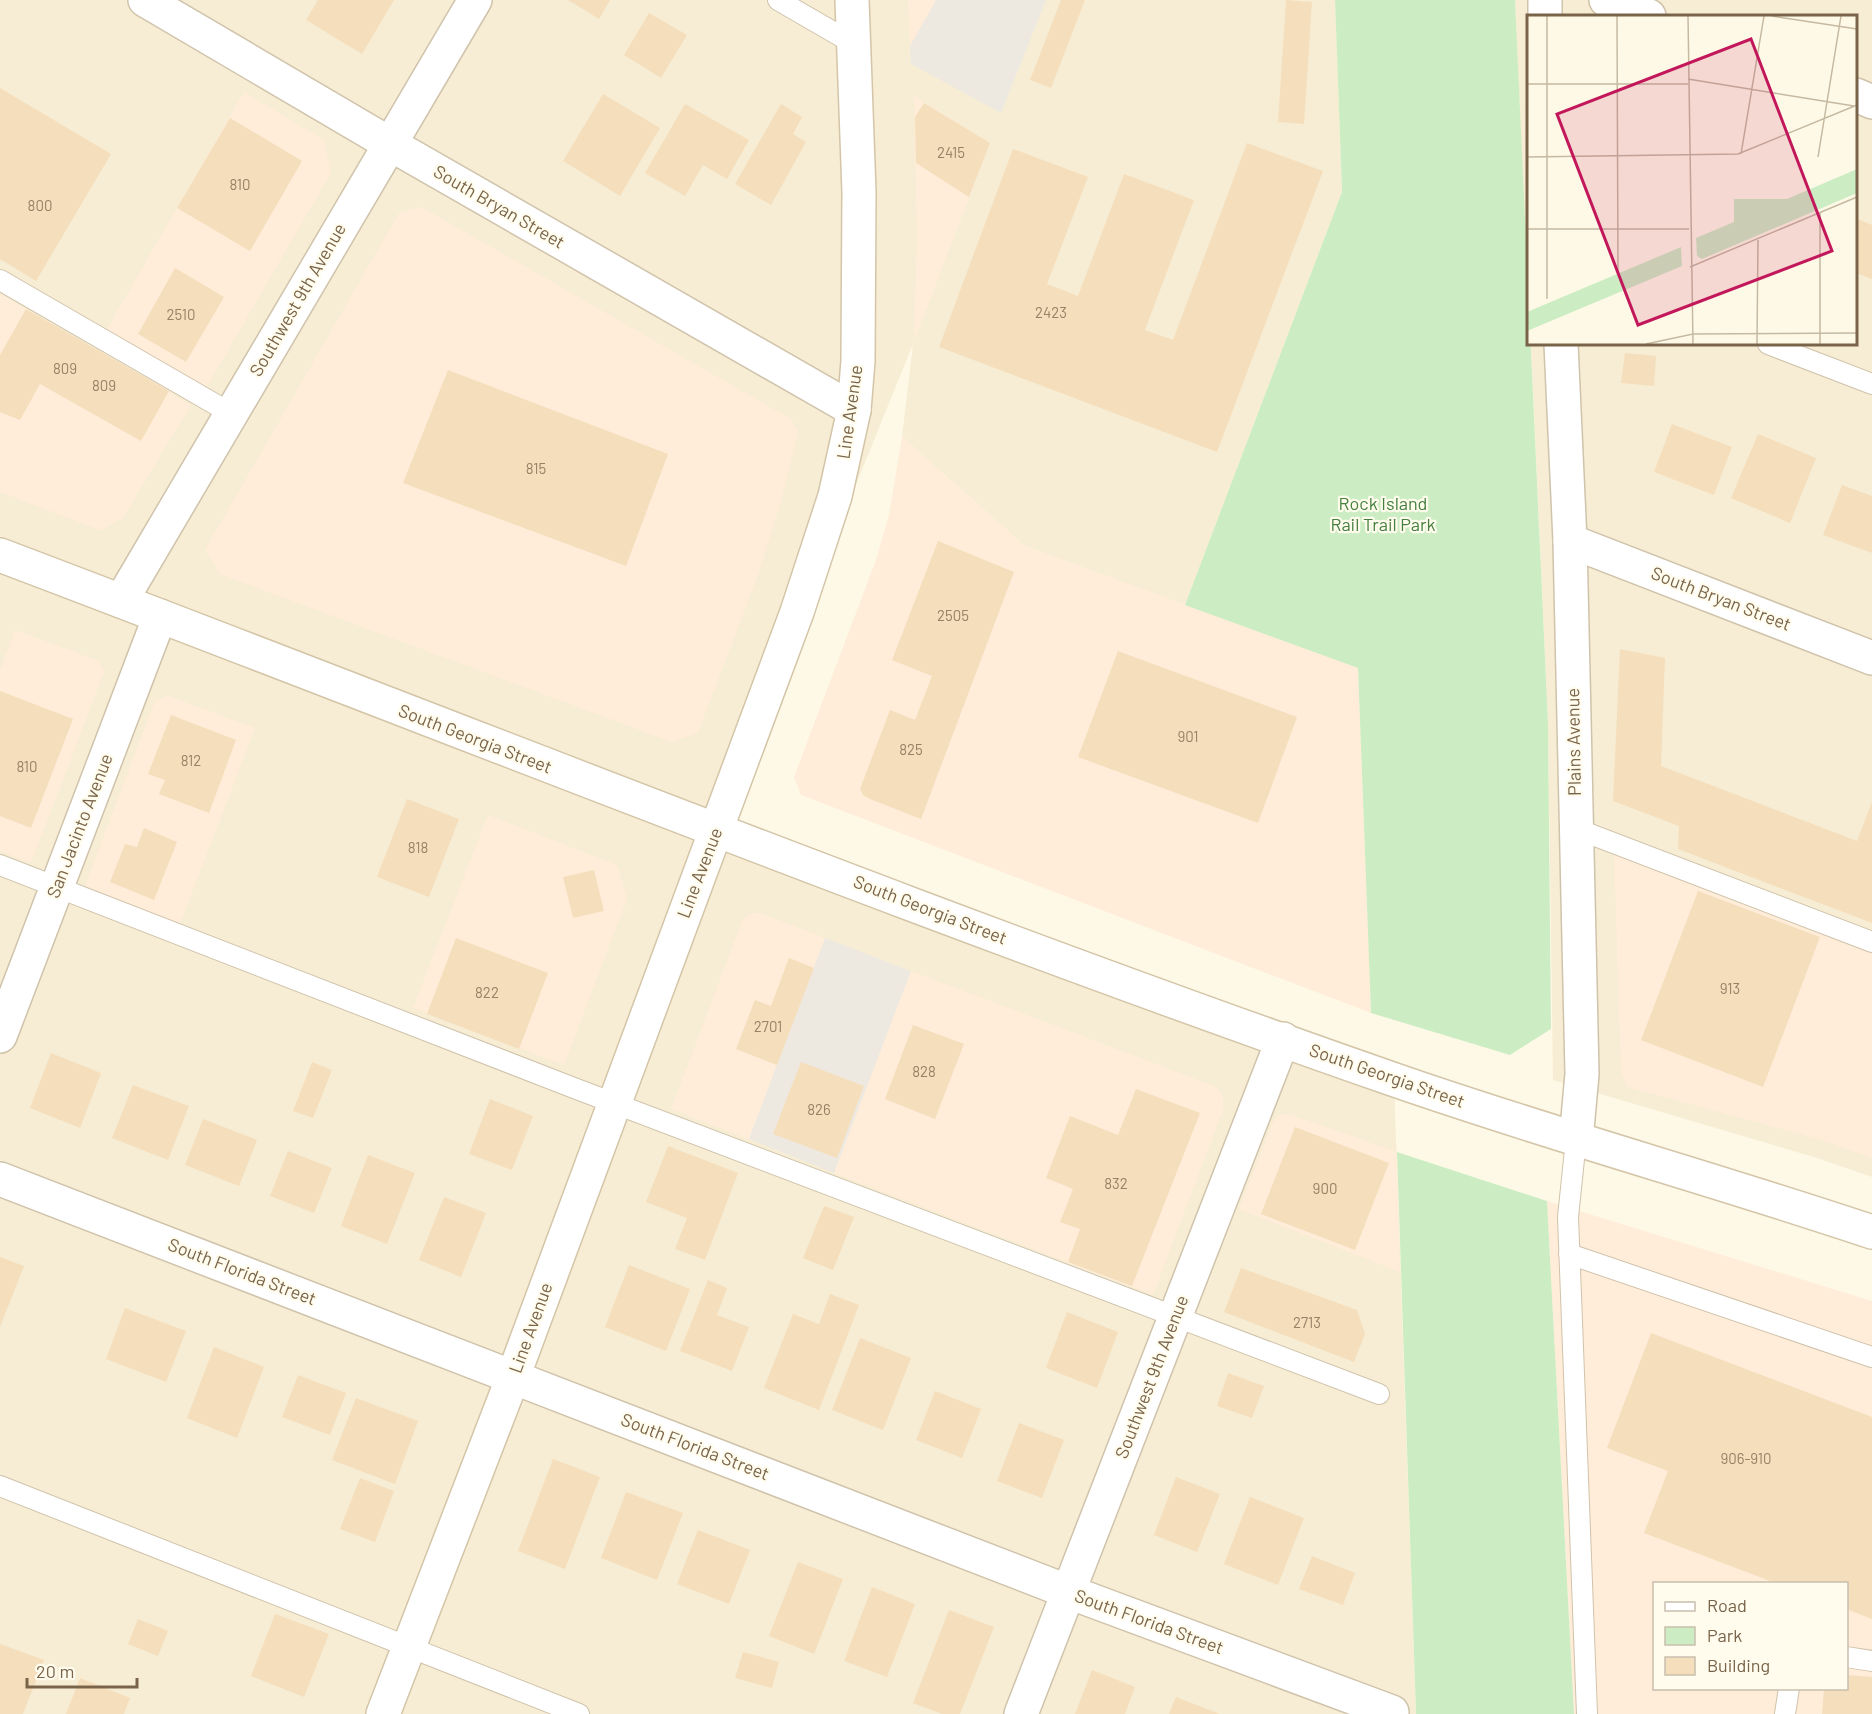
<svg xmlns="http://www.w3.org/2000/svg" width="1872" height="1714" viewBox="0 0 1872 1714" font-family="Barlow,sans-serif">
<style>
.residential{fill:#f6edd4}
.commercial{fill:#ffecd9;fill-rule:evenodd}
.industrial{fill:#eee9e0}
.green{fill:#ccedc3}
.building{fill:#f5debc}
.lines{fill:none;stroke-linecap:round;stroke-linejoin:round}
.service-casing{stroke:#d0c3ab;stroke-width:22}
.minor-casing{stroke:#d0c3ab;stroke-width:36}
.tertiary-casing{stroke:#d0c3ab;stroke-width:36}
.secondary-casing{stroke:#d4c5a8;stroke-width:36}
.service{stroke:#fff;stroke-width:20}
.minor{stroke:#fff;stroke-width:33}
.tertiary{stroke:#fff;stroke-width:33}
.secondary{stroke:#fff;stroke-width:33}
.labels{text-anchor:middle;stroke-width:4.5;stroke-linejoin:round;paint-order:stroke}
.number-label{font-size:15px;fill:#988266}
.street-label{font-size:18px;fill:#796449;stroke:#fffcee}
.park-label{font-size:18px;fill:#468040;stroke:#fffcee}
.inset-road{fill:none;stroke:#c5b9a2;stroke-width:1.5}
.view{fill:#c2185b;fill-opacity:0.15;stroke:#c2185b;stroke-width:3}
.inset-edge{fill:none;stroke:#796449;stroke-width:3}
</style>
<rect width="100%" height="100%" fill="#fef9e6"/>
<!-- residential -->
<path class="residential" d="M0,0h1335l7,192 -157,413 -160,-59 -123,-109 11,-93 -197,486 678,249 22,635h-1416z
M1515,0h357v1177l-55,-19 -264,-78 -5,-358 -17,-378h325v-328h-328v283z"/>
<!-- commercial -->
<path class="commercial" d="M908,0h28l-26,46z
M244,92l80,48 7,33 -125,215 -99,-59z
M914,96l76,47 -76,198 3,-103z
M421,207l370,212 7,13 -17,70 -24,75 -59,156 -26,9 -452,-168 -15,-24 194,-337z
M0,294l191,111 -69,114 -22,11 -100,-38z
M902,437l123,109 333,122 13,345 -570,-218 -7,-18 82,-217 13,-45z
M15,630l84,31 5,11 -73,191 -31,-12v-180z
M168,696l87,32 -75,196 -95,-38 70,-185z
M488,815l129,50 10,34 -63,166 -151,-57z
M1614,855l258,99v204l-53,-19 -192,-52 -6,-16z
M760,913l65,25 -76,201 -78,-30 72,-190 7,-5z
M911,971l303,115 8,7 2,14 -71,188 -319,-122z
M1280,1114l12,1 105,37 3,120 -161,-63 34,-87z
M1547,1201l325,100v413h-298zM1654,1584h192v104h-192z"/>
<!-- industrial -->
<path class="industrial" d="M936,0h110l-45,113 -90,-49 -1,-18z
M825,938l86,33 -77,202 -85,-34z"/>
<!-- green -->
<path class="green" d="M1335,0h180l33,723 3,306 -41,26 -139,-42 -13,-345 -173,-63 157,-413z
M1397,1152l150,49 27,513h-158z"/>
<!-- building -->
<path class="building" d="M318,0h76l-32,54 -56,-34z
M568,0h42l-11,19z
M1061,0h24l-34,88 -21,-8z
M1286,0l26,2 -8,122 -26,-2z
M649,13l38,22 -26,43 -37,-23z
M0,88l111,66 -75,127 -36,-22z
M603,94l57,34 -40,68 -57,-35z
M924,103l66,40 -21,54 -53,-34 -1,-46z
M685,104l64,36 -22,39 -24,-14 -18,31 -40,-23z
M781,104l21,13 -9,17 13,8 -35,63 -36,-21z
M230,118l72,43 -52,90 -73,-43z
M1247,143l76,28 -106,281 -278,-105 74,-198 75,28 -41,107 31,12 46,-122 70,26 -49,130 28,10z
M1858,219l14,6v54l-16,-6v-47z
M175,268l49,29 -38,65 -48,-28z
M26,309l143,82 -28,50 -101,-57 -20,36 -20,-8v-57z
M1625,353l31,3 -2,30 -33,-3z
M448,370l220,84 -42,112 -223,-83z
M1672,424l60,23 -18,48 -60,-23z
M1758,434l58,24 -26,65 -59,-25z
M1842,485l30,11v57l-49,-18z
M938,541l76,31 -93,247 -51,-20 -7,-4 -3,-6 30,-79 25,10 17,-44 -40,-16z
M1620,649l45,9 -4,108 196,75 15,-39v121l-194,-74 1,-23 -66,-25z
M1118,651l179,66 -39,106 -180,-66z
M0,691l73,28 -42,109 -31,-12z
M171,715l65,25 -27,73 -50,-19 6,-14 -17,-6z
M407,799l52,20 -30,78 -52,-20z
M144,828l33,14 -23,58 -44,-18 15,-38 12,3z
M594,870l10,41 -31,7 -10,-41z
M1698,891l122,46 -57,150 -122,-47z
M456,938l92,35 -29,76 -92,-35z
M789,958l25,10 -37,97 -41,-16 19,-49 16,6z
M913,1025l51,19 -29,75 -50,-20z
M51,1053l50,20 -21,55 -50,-20z
M312,1062l20,8 -19,48 -20,-7z
M801,1062l63,24 -27,72 -64,-24z
M133,1085l56,21 -21,54 -56,-22z
M1136,1089l64,24 -68,173 -64,-24 12,-33 -20,-7 13,-33 -27,-11 24,-62 48,19z
M490,1099l43,17 -21,54 -43,-16z
M203,1119l54,21 -18,46 -54,-21z
M1295,1127l94,36 -34,87 -94,-36z
M668,1146l70,27 -33,87 -30,-11 12,-31 -41,-16z
M288,1151l44,17 -18,45 -44,-17z
M368,1155l47,18 -28,71 -46,-18z
M444,1197l42,16 -25,64 -42,-17z
M824,1206l30,11 -21,53 -30,-12z
M0,1257l24,9 -24,61z
M629,1265l61,24 -24,62 -61,-24z
M1241,1268l116,42 8,24 -11,28 -130,-50z
M708,1280l19,8 -10,27 32,12 -17,44 -52,-20z
M830,1294l29,11 -40,105 -55,-22 29,-74 26,10z
M125,1308l61,23 -20,51 -60,-23z
M1067,1312l51,20 -21,56 -51,-20z
M1651,1333l221,84v202l-26,-10v-25h-68l-134,-51 24,-62 -61,-23z
M860,1338l51,20 -28,72 -51,-20z
M214,1347l50,20 -27,71 -50,-20z
M1228,1373l36,13 -12,32 -35,-12z
M298,1375l48,18 -16,42 -48,-18z
M935,1391l46,18 -19,49 -46,-18z
M356,1398l62,23 -23,63 -63,-24z
M1019,1423l45,17 -22,58 -45,-17z
M553,1459l47,18 -35,92 -47,-18z
M1176,1477l44,17 -23,58 -43,-17z
M360,1478l34,13 -19,51 -35,-13z
M626,1492l57,21 -26,67 -56,-22z
M1250,1497l54,21 -26,67 -54,-21z
M698,1530l52,20 -21,54 -52,-20z
M1312,1556l43,17 -12,32 -44,-16z
M798,1562l45,17 -29,75 -45,-18z
M872,1587l43,17 -28,73 -43,-16z
M949,1610l45,17 -34,87h-18l-29,-11z
M275,1614l54,20 -25,63 -53,-21z
M138,1619l30,12 -10,25 -30,-12z
M0,1644l44,16 -21,54h-23z
M743,1652l36,10 -7,26 -37,-10z
M1092,1670l43,17 -10,27h-50z
M1846,1675l26,2v37h-50l2,-26h22z
M80,1678l50,20 -6,16h-58z
M1176,1697l44,17h-51z"/>
<g class="lines">
<!-- service casing -->
<g class="service-casing">
<path id="service" d="M778,0l76,44
M0,280l232,134
M1768,344l104,40
M1577,829l295,113
M0,865l574,223 805,306
M1576,1140l-8,77 19,497
M1569,1254l303,103
M0,1486l579,228
M1846,1657l26,4
M1785,1714l4,-26"/>
</g>
<!-- minor casing -->
<g class="minor-casing">
<path id="minor" d="M145,0l245,144 464,266
M1606,0l43,16
M1856,95l16,7
M1570,541l302,117
M121,601l354,-601
M0,1036l160,-420
M0,1179l1069,413 323,120
M1021,1714l262,-675"/>
</g>
<!-- tertiary casing -->
<g class="tertiary-casing">
<path id="tertiary" d="M1545,0v16
M1561,344l9,197 12,533 -6,66"/>
</g>
<!-- secondary casing -->
<g class="secondary-casing">
<path id="secondary" d="M0,555c465,176 926,362 1395,525 158,55 319,99 477,152
M383,1714l130,-337 203,-547 81,-218 38,-116 19,-86 4,-49 1,-169 -7,-192"/>
</g>
<!-- service -->
<use href="#service" class="service"/>
<!-- minor -->
<use href="#minor" class="minor"/>
<!-- tertiary -->
<use href="#tertiary" class="tertiary"/>
<!-- secondary -->
<use href="#secondary" class="secondary"/>
</g>
<g class="labels">
<!-- number labels -->
<g class="number-label">
<text x="951" y="158">2415</text>
<text x="240" y="190">810</text>
<text x="40" y="211">800</text>
<text x="1051" y="318">2423</text>
<text x="181" y="320">2510</text>
<text x="65" y="374">809</text>
<text x="104" y="391">809</text>
<text x="536" y="474">815</text>
<text x="953" y="621">2505</text>
<text x="1188" y="742">901</text>
<text x="911" y="755">825</text>
<text x="191" y="766">812</text>
<text x="27" y="772">810</text>
<text x="418" y="853">818</text>
<text x="1730" y="994">913</text>
<text x="487" y="998">822</text>
<text x="768" y="1032">2701</text>
<text x="924" y="1077">828</text>
<text x="819" y="1115">826</text>
<text x="1116" y="1189">832</text>
<text x="1325" y="1194">900</text>
<text x="1307" y="1328">2713</text>
<text x="1746" y="1464">906-910</text>
</g>
<!-- street labels -->
<g class="street-label">
<text transform="translate(499 207) rotate(30)" y="6">South Bryan Street</text>
<text transform="translate(298 300) rotate(-60)" y="6">Southwest 9th Avenue</text>
<text transform="translate(850 412) rotate(-82)" y="6">Line Avenue</text>
<text transform="translate(1721 599) rotate(21)" y="6">South Bryan Street</text>
<text transform="translate(475 739) rotate(21)" y="6">South Georgia Street</text>
<text transform="translate(1574 742) rotate(-91)" y="6">Plains Avenue</text>
<text transform="translate(80 826) rotate(-69)" y="6">San Jacinto Avenue</text>
<text transform="translate(700 873) rotate(-69)" y="6">Line Avenue</text>
<text transform="translate(930 910) rotate(21)" y="6">South Georgia Street</text>
<text transform="translate(1387 1076) rotate(19)" y="6">South Georgia Street</text>
<text transform="translate(242 1272) rotate(21)" y="6">South Florida Street</text>
<text transform="translate(531 1328) rotate(-70)" y="6">Line Avenue</text>
<text transform="translate(1152 1377) rotate(-69)" y="6">Southwest 9th Avenue</text>
<text transform="translate(695 1447) rotate(21)" y="6">South Florida Street</text>
<text transform="translate(1149 1622) rotate(20)" y="6">South Florida Street</text>
</g>
<!-- park labels -->
<g class="park-label">
<text x="1383" y="510">Rock Island<tspan x="1383" dy="21">Rail Trail Park</tspan></text>
</g>
</g>
<!-- overview -->
<g transform="translate(1527 15)">
<rect width="330" height="330" fill="#fef9e6"/>
<path d="M330,154v24l-155,66 -5,-3 -1,-18 38,-16v-23h53zM154,232l1,19 -155,65v-19z" fill="#ccedc3"/>
<path class="inset-road" d="M20,1v283M90,1l1,255M161,1l5,328M245,1l85,13M161,64l166,27M0,69h161M214,139l23,-138M0,142l211,-3 119,-49M291,142l23,-141M293,198v131M0,214h162M163,252l167,-70M119,329l47,-10 164,-1M230,329l1,-104"/>
<path class="view" d="M224,24l81,212 -194,74 -81,-211z"/>
<rect width="330" height="330" class="inset-edge"/>
</g>
<!-- legend -->
<rect x="1653" y="1582" width="195" height="108" fill="#fffcee" stroke="#c9bfac" stroke-width="1.5"/>
<rect x="1665" y="1602" width="30" height="9" fill="#ffffff" stroke="#c9bfac" stroke-width="1.5"/>
<text x="1707" y="1612" font-size="18" fill="#796449">Road</text>
<rect x="1665" y="1627" width="30" height="18" fill="#ccedc3" stroke="#c9bfac" stroke-width="1.5"/>
<text x="1707" y="1642" font-size="18" fill="#796449">Park</text>
<rect x="1665" y="1657" width="30" height="18" fill="#f5debc" stroke="#c9bfac" stroke-width="1.5"/>
<text x="1707" y="1672" font-size="18" fill="#796449">Building</text>
<!-- scale -->
<path d="M27 1678v9h110v-9" fill="none" stroke="#796449" stroke-width="3"/>
<text x="36" y="1678" font-size="18" fill="#796449" stroke="#fffcee" stroke-width="4.5" paint-order="stroke">20 m</text>
</svg>
